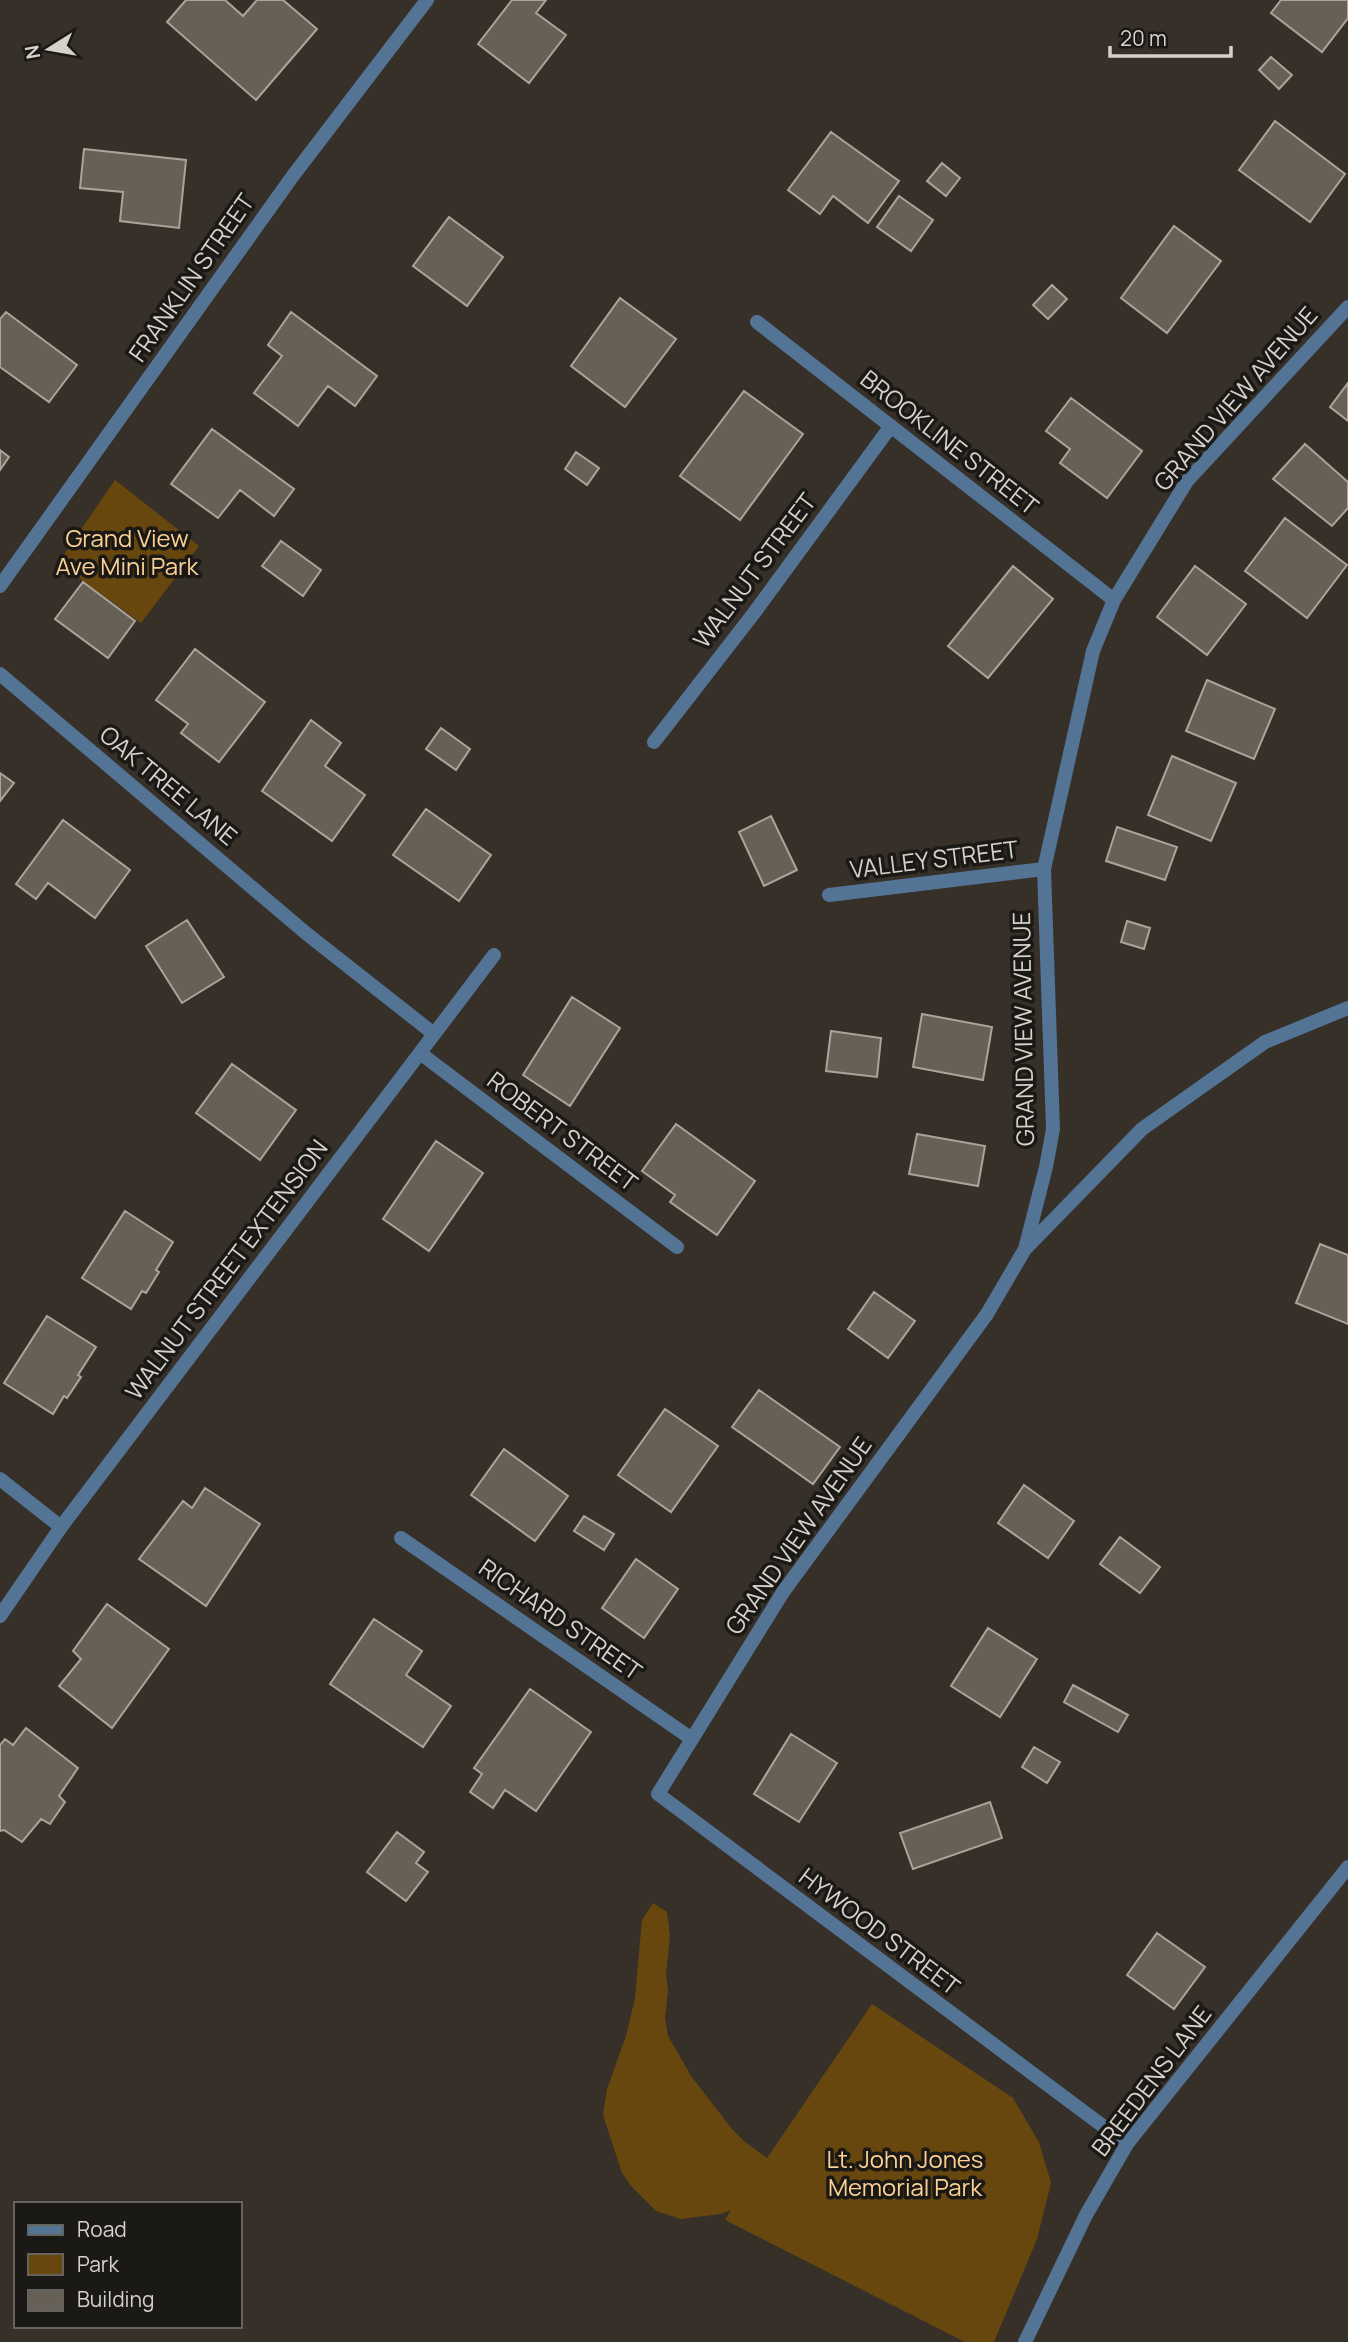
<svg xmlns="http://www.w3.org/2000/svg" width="1348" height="2342" viewBox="0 0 1348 2342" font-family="Manrope,sans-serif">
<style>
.green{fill:#68470f}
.building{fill:#676057;stroke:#aca49a;stroke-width:2}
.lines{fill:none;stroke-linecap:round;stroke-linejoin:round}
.street{stroke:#547496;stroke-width:14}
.labels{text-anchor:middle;stroke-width:7;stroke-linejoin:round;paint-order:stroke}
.street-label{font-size:24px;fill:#d5d2cc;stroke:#1b1915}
.park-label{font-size:24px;fill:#fcd094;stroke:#1b1915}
</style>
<rect width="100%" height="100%" fill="#363028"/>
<!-- green -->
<path class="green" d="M115,480l84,66 -58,77 -83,-60z
M653,1903l14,9 3,24 -4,39 2,15 -3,28 3,18 23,40 41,53 13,13 22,16 105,-154 141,94 26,44 12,41 -14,56 -43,103h-29l-240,-122 6,-10 -10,4 -40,5 -25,-8 -25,-25 -9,-13 -19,-58 4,-26 19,-53 9,-38 7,-78z"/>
<!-- building -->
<path class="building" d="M186,0h39l18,16 14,-16h26l34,29 -61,71 -89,-78z
M512,0h34l-10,13 30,22 -37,48 -51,-39z
M1281,0h67v18l-26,34 -51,-39z
M1271,57l21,18 -13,14 -20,-19z
M1275,121l70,53 -35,48 -71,-52z
M831,132l68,49 -31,42 -35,-27 -13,18 -32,-24z
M84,149l102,11 -7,68 -59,-7 3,-29 -43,-4z
M942,163l18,15 -14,18 -19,-15z
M899,196l34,24 -22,31 -34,-24z
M449,217l54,40 -36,49 -54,-40z
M1174,226l47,35 -54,72 -46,-35z
M1052,285l15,14 -19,20 -15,-14z
M620,298l56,41 -51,68 -54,-41z
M6,312l71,53 -28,37 -49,-35v-48z
M291,312l86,64 -22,30 -27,-20 -30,40 -44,-33 28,-37 -14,-11z
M1348,383v38l-18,-14z
M744,391l59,43 -63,86 -60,-44z
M1071,398l71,53 -35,47 -47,-35 10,-14 -24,-18z
M212,429l82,60 -20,27 -34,-26 -22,28 -47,-34z
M1305,444l43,38v26l-16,18 -59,-47z
M0,450l9,7 -9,13z
M576,452l23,16 -12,17 -22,-16z
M1285,518l62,47 -40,53 -62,-47z
M281,541l40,29 -18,26 -41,-30z
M1013,566l40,33 -65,79 -40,-32z
M1195,566l51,38 -39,51 -50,-38z
M83,582l52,39 -27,37 -53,-39z
M195,649l70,53 -46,60 -38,-29 7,-9 -32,-24z
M1207,680l68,29 -21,50 -68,-28z
M311,720l30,23 -16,23 40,29 -33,46 -70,-50z
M441,728l29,21 -14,21 -30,-21z
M1172,756l64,27 -25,58 -63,-26z
M0,773l14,10 -14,18z
M426,809l65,46 -32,46 -66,-46z
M771,816l26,54 -33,16 -25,-54z
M63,820l67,50 -35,48 -47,-35 -12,16 -20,-15z
M1117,827l60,20 -12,33 -59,-19z
M187,920l37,57 -42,26 -36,-57z
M1127,921l23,7 -6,21 -23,-7z
M572,997l48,31 -50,78 -47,-31z
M922,1014l70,13 -9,53 -70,-13z
M831,1031l50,7 -4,39 -51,-6z
M232,1064l64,46 -36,50 -64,-47z
M676,1124l79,57 -38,54 -47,-33 5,-7 -33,-24z
M917,1134l68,12 -7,40 -69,-12z
M436,1141l47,32 -54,78 -46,-32z
M125,1211l48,31 -17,28 3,2 -13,21 -4,-2 -11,18 -49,-31z
M1320,1244l28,11v69l-52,-21z
M874,1292l41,29 -27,37 -40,-29z
M47,1316l49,31 -18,28 3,2 -14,21 -3,-2 -11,18 -49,-31z
M759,1390l81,57 -27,37 -81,-57z
M665,1409l53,37 -47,66 -53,-37z
M504,1449l64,47 -33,45 -64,-46z
M1024,1485l50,36 -26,37 -50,-35z
M205,1488l55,36 -54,82 -67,-47 44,-58 9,7z
M584,1516l30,18 -10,16 -30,-19z
M1120,1537l40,30 -20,26 -40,-29z
M636,1559l42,30 -34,49 -42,-30z
M107,1604l62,45 -57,79 -53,-42 22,-27 -8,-8z
M374,1619l48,32 -16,24 45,31 -28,41 -93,-63z
M988,1628l49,31 -37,58 -49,-31z
M1073,1685l55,30 -10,17 -54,-30z
M530,1689l61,43 -55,79 -31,-21 -12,18 -23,-16 12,-18 -8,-6z
M26,1728l52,40 -19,28 6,6 -15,22 -9,-5 -19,23 -18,-12 -4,1v-86l5,-6 8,6z
M791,1734l46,29 -38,59 -45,-28z
M1034,1747l26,15 -13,21 -25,-16z
M990,1802l12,36 -89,31 -13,-36z
M397,1832l27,20 -8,11 12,9 -22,29 -39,-29z
M1157,1933l48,34 -31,42 -47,-34z"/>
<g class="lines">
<!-- street -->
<path class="street" d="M757,322l357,278
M0,586l292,-409 135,-177
M0,674l307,260 127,100
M654,742l100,-129 137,-187
M829,895l215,-26
M420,1053l257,194
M1027,1247l115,-118 123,-87 83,-34
M0,1479l61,48
M401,1538l291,201
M0,1616l61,-89 433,-572
M1127,2144l-469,-350 125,-202 204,-278 38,-65 21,-82 7,-38 -9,-260 49,-218 21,-51 73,-119 161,-174
M1025,2342l61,-127 41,-71 221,-277"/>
</g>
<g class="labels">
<!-- street labels -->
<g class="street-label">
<text transform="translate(192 278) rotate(-55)" y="8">FRANKLIN STREET</text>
<text transform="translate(1236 399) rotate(-49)" y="8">GRAND VIEW AVENUE</text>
<text transform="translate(949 443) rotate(38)" y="8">BROOKLINE STREET</text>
<text transform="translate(755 571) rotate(-53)" y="8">WALNUT STREET</text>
<text transform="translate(168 786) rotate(40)" y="8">OAK TREE LANE</text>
<text transform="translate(934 860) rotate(-7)" y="8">VALLEY STREET</text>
<text transform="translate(1024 1029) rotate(-91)" y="8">GRAND VIEW AVENUE</text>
<text transform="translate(562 1132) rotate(37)" y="8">ROBERT STREET</text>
<text transform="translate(227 1270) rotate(-53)" y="8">WALNUT STREET EXTENSION</text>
<text transform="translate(799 1536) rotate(-55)" y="8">GRAND VIEW AVENUE</text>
<text transform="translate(560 1620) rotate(35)" y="8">RICHARD STREET</text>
<text transform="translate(879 1932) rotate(37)" y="8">HYWOOD STREET</text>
<text transform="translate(1152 2081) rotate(-53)" y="8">BREEDENS LANE</text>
</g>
<!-- park labels -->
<g class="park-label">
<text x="127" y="547">Grand View<tspan x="127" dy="28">Ave Mini Park</tspan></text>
<text x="905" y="2168">Lt. John Jones<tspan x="905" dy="28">Memorial Park</tspan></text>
</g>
</g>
<!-- legend -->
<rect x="14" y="2202" width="228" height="126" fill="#1b1915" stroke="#65635e" stroke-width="2"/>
<rect x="28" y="2225" width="35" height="10" fill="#547496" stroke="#65635e" stroke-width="2"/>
<text x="77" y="2237" font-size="21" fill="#d5d2cc">Road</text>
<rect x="28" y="2254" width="35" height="21" fill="#68470f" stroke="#65635e" stroke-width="2"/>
<text x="77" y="2272" font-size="21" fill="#d5d2cc">Park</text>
<rect x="28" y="2290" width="35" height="21" fill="#676057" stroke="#65635e" stroke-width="2"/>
<text x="77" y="2307" font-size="21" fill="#d5d2cc">Building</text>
<!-- north arrow -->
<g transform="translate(49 49) rotate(259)" stroke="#1b1915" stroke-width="5" paint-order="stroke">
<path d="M0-5L12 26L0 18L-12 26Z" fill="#d5d2cc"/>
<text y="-10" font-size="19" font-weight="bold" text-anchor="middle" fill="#d5d2cc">N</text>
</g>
<!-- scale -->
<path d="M1110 46v10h121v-10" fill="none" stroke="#d5d2cc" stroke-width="3.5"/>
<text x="1120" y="46" font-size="21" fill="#d5d2cc" stroke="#1b1915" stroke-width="5" paint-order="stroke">20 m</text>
</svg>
